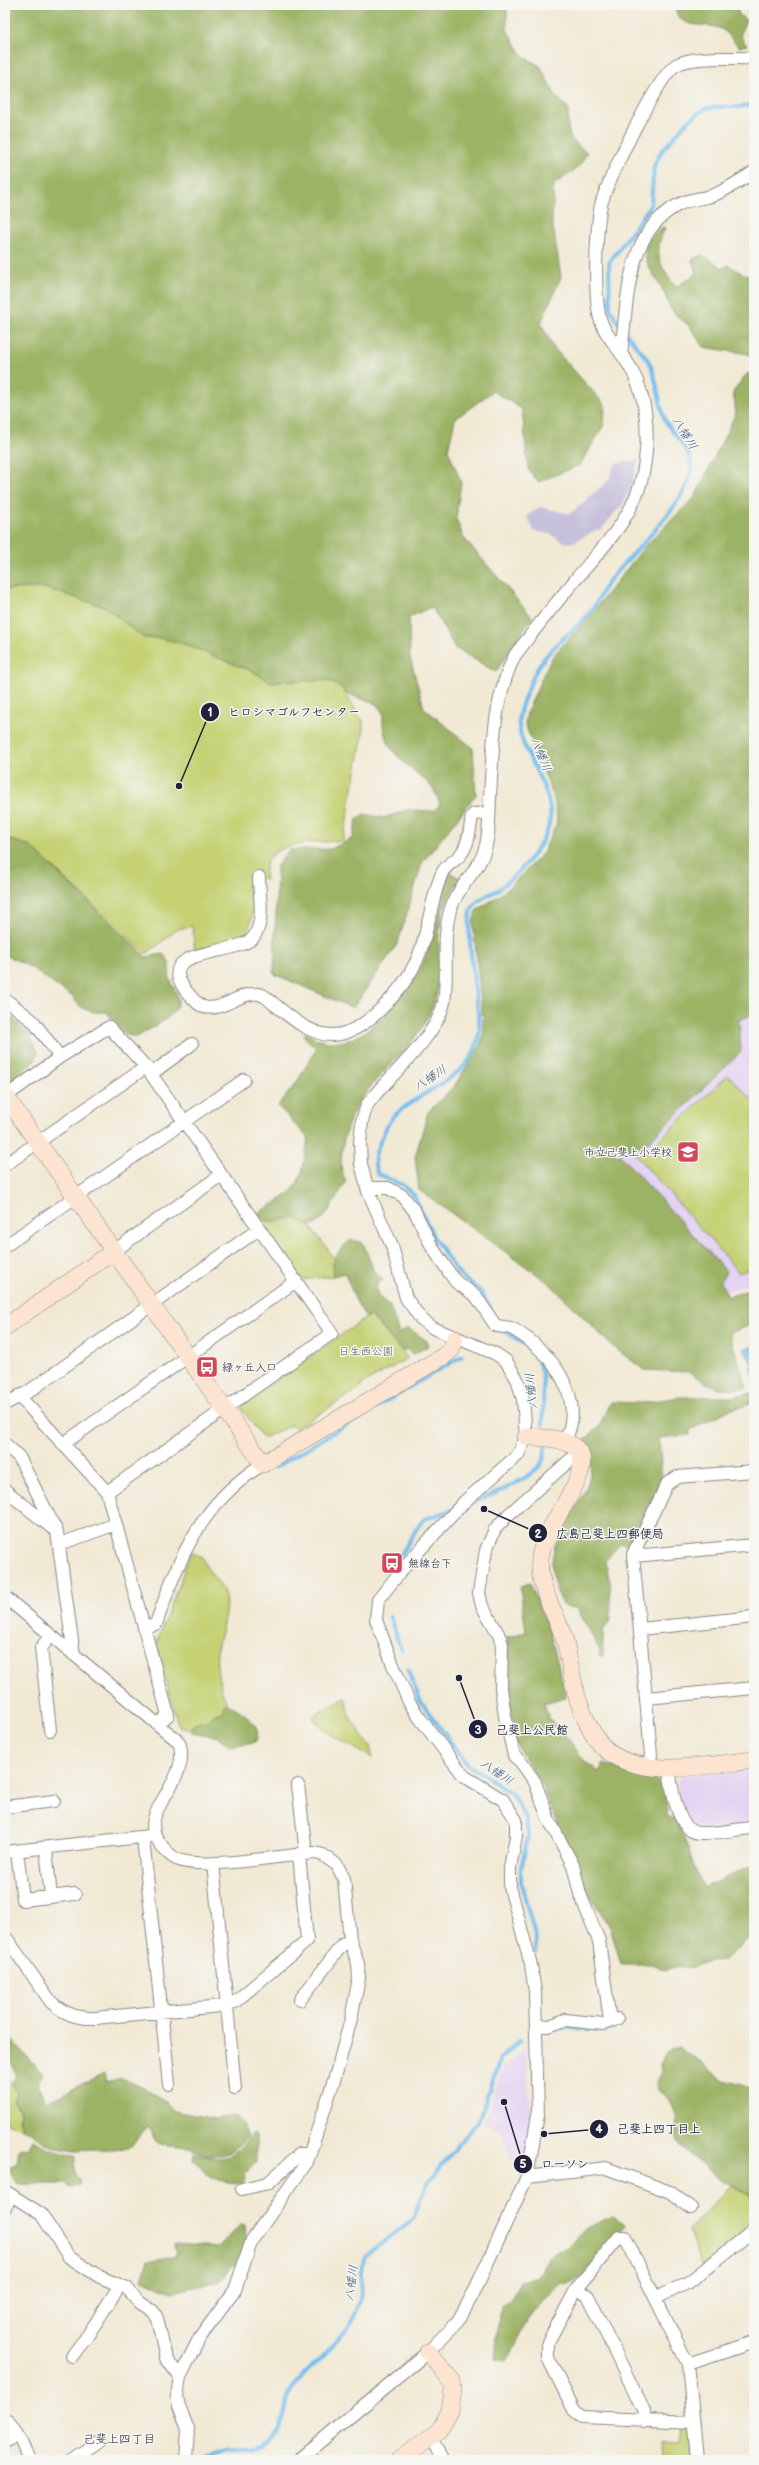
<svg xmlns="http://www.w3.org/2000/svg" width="759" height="2465" viewBox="0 0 759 2465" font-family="'Balsamiq Sans','Klee One',sans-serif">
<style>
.built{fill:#e4d3f2}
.industrial{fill:#c6c0da}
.green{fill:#c5d173;stroke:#747a57}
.forest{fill:#9cb365;stroke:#5f6a50}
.water{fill:#75beed;stroke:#4c7094}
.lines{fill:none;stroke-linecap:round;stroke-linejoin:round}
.stream{stroke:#75beed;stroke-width:4}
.street-casing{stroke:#8a8688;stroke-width:14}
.secondary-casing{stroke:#8a8688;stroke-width:18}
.street{stroke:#fff;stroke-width:12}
.secondary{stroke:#fde4d1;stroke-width:17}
.labels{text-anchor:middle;stroke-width:3;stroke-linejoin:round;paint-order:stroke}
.poi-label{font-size:11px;fill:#22223b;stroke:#f6f6f2;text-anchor:start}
.park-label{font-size:11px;fill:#53574c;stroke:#f6f6f2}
.water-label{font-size:12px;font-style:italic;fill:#3f5979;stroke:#f6f6f2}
.neighbourhood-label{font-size:12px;fill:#22223b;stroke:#f6f6f2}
.leader{fill:none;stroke:#22223b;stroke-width:1.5}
.callout-dot{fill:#22223b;stroke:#f6f6f2;stroke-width:1.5}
.mark-label{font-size:12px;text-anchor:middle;font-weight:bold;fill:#fff}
.callout-label{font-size:12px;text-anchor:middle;font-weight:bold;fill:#22223b;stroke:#f6f6f2;stroke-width:3;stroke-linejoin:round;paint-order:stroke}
</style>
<rect width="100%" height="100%" fill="#f6f6f2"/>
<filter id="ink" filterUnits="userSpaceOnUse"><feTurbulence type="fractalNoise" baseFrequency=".025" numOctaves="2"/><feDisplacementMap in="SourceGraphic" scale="8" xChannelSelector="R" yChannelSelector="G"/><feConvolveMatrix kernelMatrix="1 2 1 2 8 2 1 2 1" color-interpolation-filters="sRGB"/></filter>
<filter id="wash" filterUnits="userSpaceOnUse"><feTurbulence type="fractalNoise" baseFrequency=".012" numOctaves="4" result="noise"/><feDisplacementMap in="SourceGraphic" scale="16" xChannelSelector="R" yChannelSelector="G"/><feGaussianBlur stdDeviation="0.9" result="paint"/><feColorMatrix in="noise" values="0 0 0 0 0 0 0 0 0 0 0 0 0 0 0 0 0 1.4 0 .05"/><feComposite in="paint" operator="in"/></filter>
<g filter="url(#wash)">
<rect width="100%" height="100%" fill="#f1e9d4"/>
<!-- built -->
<path class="built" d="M754,1014v268l-28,9 -107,-136 6,-5 19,-4 97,-93 -2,-33z
M754,1769v55l-52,5 -10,-5 -13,-24 -2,-17 5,-7z
M525,2047l6,66 -10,63h-2l-13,-29 -4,-17 -18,-7 18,-54z"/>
<!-- industrial -->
<path class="industrial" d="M638,460l-7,27 -8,16 -23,28 -2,-2 -24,13 -8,1 -17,-9 -15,-3 -7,-15 13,-9 30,7 39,-34 6,-17z"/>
<!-- green -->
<path class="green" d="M45,588l60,19 39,31h17l20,5 73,29 16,10 56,-2 15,7 22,34v13l-20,107c-22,2 -73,-2 -78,27 -1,4 1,8 1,12l-14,-7c0,24 8,64 -23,71 -11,3 -23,2 -34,6l-3,-24 -14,3 -32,25 -116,-108 -25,-8v-249z
M728,1075l26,27v165l-15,6 -104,-119 15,-5z
M259,1215c14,11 20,5 34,2l16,8 27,35 -3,6v10l-31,4 -45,-63z
M370,1315l38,43 -47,27 1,2 -67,42 -3,-4 -29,13 -21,-28 1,-6z
M191,1552l11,5c5,16 17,23 22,36 6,18 -5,40 -7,58 -2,17 3,38 10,53l-3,1 -3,8 -8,2 -6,6 -14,3 -3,5 -11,-1 -22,-79v-7z
M345,1697l6,22 19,27 3,13c-14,-10 -56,-28 -60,-43z
M10,2081l7,12 -3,8 6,11 -1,6 4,10 -18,-5v-40z
M731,2185l23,11v30l-52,41 -14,-37z
M680,2428h4l6,6 2,26h-31l-1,-18 18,1z"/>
<!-- forest -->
<path class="forest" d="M5,5h502v25l16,26 17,10 15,29 13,13c0,25 -2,30 19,44 -5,14 -19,25 -33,31l-2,38 9,56 -20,46 12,24 52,58 -1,20 -24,40 -42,17 -10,-13 -6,-60 -29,-18 -38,28 -7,31 13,32 -5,36 7,19 69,80 -36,55 -41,-24 -23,-41 -23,10 1,41 14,50 49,40 3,47 -54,68 -24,80 -45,65 -79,-34 3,-108 12,-16 42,-1 22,-11 4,-19 7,-5 20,4 23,-8 27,1 6,-7c-2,-6 -6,-15 -10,-19 -24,-23 -50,-34 -47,-72l-7,-9 -31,-11 -4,-6 -15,-7 -56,2 -16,-10 -73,-29 -20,-5h-17l-39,-31 -60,-19 -40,1z
M678,5h52l7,3 2,7 7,5c-5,11 -8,16 1,25l-8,2c-7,-6 -10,-14 -18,-18 -17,-8 -39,3 -46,-20z
M663,227l2,1c-12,25 -6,38 11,59l20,-13 -4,-15 10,-4 21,13 5,-3 15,9 11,2v79l-51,-8c-5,-7 -9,-15 -14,-21 -6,-6 -13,-9 -18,-17 -4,-7 -5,-15 -10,-22 -14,-22 -28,-41 2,-60z
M754,370v644l-15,6 2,32 -97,94 -19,4 -5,5 106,116 -5,11 7,15 26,-9v36l-25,9 18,55 -24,1 -17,-6 -17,-11 -45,-2 -33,-25 -62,-62 -130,-93 -4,-33 13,-45 27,-27 25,-39 4,-14 -11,-109 3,-12 28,-19 39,-39 13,-28 1,-9 -3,-18 -29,-74 2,-12 18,-41 8,-15 42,-47 51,-64 49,-48 41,-84 -3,-21 13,-17z
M5,838l25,8 116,111 17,-3c11,12 4,13 7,25 2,7 7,13 8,20 2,17 -29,30 -41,38 -15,0 -22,-14 -30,-25 -14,1 -27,-1 -34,-15l-48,-33 -20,-9z
M449,872l11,6c-8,14 -16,26 -19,41 -6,28 3,57 -7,84 -21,60 -85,77 -92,149 -1,11 -2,19 4,29 -6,10 -21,42 -33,44 -8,1 -13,-7 -20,-8 -13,3 -25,9 -35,-4 42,-23 43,-27 50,-75l-30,-32 19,-24 19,-33 -12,-13 1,-3c40,25 71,-6 94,-35 9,-11 19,-22 24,-35 12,-29 18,-61 26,-91z
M5,1011l25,24 8,17 -3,8 -30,27z
M352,1240l11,3 11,28 9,9 -7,5 2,11 12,10 8,25 2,2 8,-5 19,13 1,5 -16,9 -5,-6 -5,2 -31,-36 -5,3 -10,-17 -11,-28 -12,3c-3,-14 7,-30 19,-36z
M754,1392v11l-25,7 -39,20v5l-31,3 3,41 -32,68 -9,-4 -16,18 5,21 1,37 -8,12v25h-4l1,-5 -23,-43 -12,-1c-48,-76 53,-106 18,-165l17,-17 10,-23 32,1 37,-6h51z
M530,1583l20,50 16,64 -22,6 5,16 18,18 16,22 16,13 5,-9 35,14 18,3 7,6 4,22 -1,6 3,5 5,-1c12,23 17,47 29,70l50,-24v70c-9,6 -27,26 -33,27 -4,1 -9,-1 -13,0 -8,3 -14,7 -23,7 -7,0 -12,-2 -19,1l-14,-5h-31l-11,-38 -19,-28 -5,-2 -44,-110 -25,-40 -11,-64 1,-45 19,-5 -6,-46z
M227,1704c13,5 39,22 28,38l-25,4 -11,-9 -28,-5 2,-8 14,-3 6,-6 8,-2 3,-8z
M5,2033l38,41 -6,11 9,17 58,-29 2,9 16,-4 36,17 16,16 40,8 21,-3 9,11 4,9 -17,16 -10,3h-14l-18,-8 -31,-3 -5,-5 -1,-8 -5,-4 -18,21 -54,3 -23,-4 -29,-19 -4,-10 1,-6 -6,-11 3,-8 -4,-5v-8l4,-4 -12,-30z
M679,2046l45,34 30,9v107l-34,-17 -39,-33 -4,-7 -1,-25 -9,-18 -8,-5 -3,-6 5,-12 -1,-9 4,-7 4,-6z
M253,2133l3,2v28l-11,10 1,6 -2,4c-10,2 -33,-1 -39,-10 -4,-5 -5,-11 -11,-14l1,-7c33,12 35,6 58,-19z
M33,2139l15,10 28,8 -1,15 6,9 -1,4 -10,3 -5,-4h-47l-8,-11 1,-7 6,-3 2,-14 10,-2z
M613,2216l12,8 -2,5 -42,49 -20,6 -18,16 -15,19 -22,42 -11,-1 4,-45 3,-10 10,-6 8,-17 17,-4 12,-21 19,-10 18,-19z
M242,2224l3,1 1,13 -6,27 -8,1 -12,15 -47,11 -31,-12 6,-20h11l17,-4 -2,-12 44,3z"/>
<!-- water -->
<path class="water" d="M754,1346v31l-4,-10 3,-1 -9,-17z"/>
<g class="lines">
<!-- stream -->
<path class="stream" d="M621,327l-11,-18 -1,-46 42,-58 3,-39 7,-14 27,-31 16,-12 12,-2h23l15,-3
M490,1307l-10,-16 -16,-12 -9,-10 -21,-31 -20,-43 -13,-11 -23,-10c-5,-10 -4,-17 0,-27 4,-9 8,-22 15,-30 29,-30 83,-37 87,-88 -2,-24 -15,-99 -9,-118 4,-12 18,-15 28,-22 20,-16 49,-45 51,-71 3,-31 -28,-62 -31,-92 -2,-15 8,-33 13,-47 12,-29 38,-44 58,-67 8,-10 12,-22 19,-31 20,-26 88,-85 82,-119 -3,-18 -21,-28 -27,-45 -6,-17 -6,-38 -15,-55 -6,-10 -16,-19 -23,-29
M506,1331c8,7 20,13 27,21 15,20 9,51 10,73
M274,1468l188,-112
M468,1504c18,-6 61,-24 72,-39 5,-5 5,-12 5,-18
M397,1561l22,-36 6,-6 27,-9
M390,1617l11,33
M407,1669l14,33 46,62 44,29 15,25 2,19 -7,32v14l15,56v14
M561,2027l45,4 14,-8
M204,2460c23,-22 45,-4 65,-19 16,-12 13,-36 23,-51 20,-29 57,-51 67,-86 5,-16 0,-32 6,-48l48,-37 15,-37 50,-61 22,-61 20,-20"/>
</g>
</g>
<g filter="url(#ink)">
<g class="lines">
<!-- street casing -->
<g class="street-casing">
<path id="street" d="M621,353c7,-52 4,-120 57,-148 11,-6 24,-6 36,-10 14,-6 27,-15 40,-23
M259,877c0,18 6,41 -4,58 -13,22 -94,11 -74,48 4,8 14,20 23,24 19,5 36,-16 55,-13 6,1 10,6 15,10 16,13 36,31 58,31 33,0 72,-47 85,-75 12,-28 13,-59 25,-87 4,-9 14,-12 19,-19 8,-10 9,-26 11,-38l2,-2 15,-1
M5,999l28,22 27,36
M151,1074l41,-30
M5,1097l55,-40 49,-30 37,40 186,266 -225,159
M5,1165l141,-98
M367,1188h21l15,8 12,16 17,35 19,28 5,7 20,14 19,29c6,3 12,1 18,4 38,23 74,67 52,112
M5,1246l239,-166
M114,1251l107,-76
M19,1396l88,96 61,223 -9,8
M5,1404l23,-12 231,-163
M5,1444l14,13 38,75 17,123
M63,1444l233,-163
M578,1453l-70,62 -13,14 -9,21 -7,43 3,13 16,27 4,11 -1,44 4,28 9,40 7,6 14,20 13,36 25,47 7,29 19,47 11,80
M5,1490l51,41
M60,1544l56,-20
M634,1556l120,-11
M5,1597l174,145c8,23 -7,41 -18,61 -8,14 -12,25 -2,39 5,7 11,15 20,18 26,10 104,-5 136,-7l8,2 14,10 7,14 6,61 8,24 1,14 -8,41 -15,55 -29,88 -55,78 -17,50 -36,49 -19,38 -3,19 2,11 9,22 -2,31
M144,1627l12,-3c23,-67 45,-121 107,-160
M640,1629l114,-12
M646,1698l108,-10
M50,1730l-9,-82 10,-13
M648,1767l3,-12 -18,-201 34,-70 10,-7 77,-6
M669,1768c2,16 8,63 29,65 18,1 38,-4 56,-5
M298,1785l8,68
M5,1807l49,-6
M143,1838l26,246
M46,1848l5,49
M17,1851l6,49 52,-6
M5,1852l144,-16
M213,1863l22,225
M5,1936l46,66c13,12 27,17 44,16l126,-12 14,-4 72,-61 -8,-87
M300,2000l42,-55 8,-5
M536,2026h13l16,-6 38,4 14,-5
M527,2177l79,-9 64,24 21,16
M242,2189l26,-6 32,-29h10
M5,2191l36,23 28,43 31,20 27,11 12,14 14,9 4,7 9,40 14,19
M5,2208l6,-13
M577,2288l11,8 56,115 -1,10
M656,2298l33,-16 65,-52
M72,2356l16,-21 32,-50
M688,2364l66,-22
M8,2421l13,20 8,19
M693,2422l-111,-5 -8,-7 -26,-52v-16l29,-54 42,-51h6l63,127 9,96
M431,2437l11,23
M5,2441l13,-5
M71,2460l28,-19
M298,2460l130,-108 30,-31 15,-27 54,-117 11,-62 -3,-123 -4,-27 -21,-78v-19l6,-32v-16l-13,-20 -39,-24 -45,-59 -10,-15 -16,-37 -17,-45 2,-20 27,-34 60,-65 53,-46 8,-18 -3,-38 -6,-20 -11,-18 -10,-7 -63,-26 -12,-9 -15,-21 -14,-52 -24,-55 -7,-27 -1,-21 2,-22 5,-16 7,-9c21,-25 64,-62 70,-94 5,-31 -3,-64 7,-94 7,-23 30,-38 35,-63 4,-15 3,-32 4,-48 3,-49 3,-98 25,-142 20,-26 40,-51 61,-76 27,-32 59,-63 67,-106 7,-37 5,-79 -16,-111 -10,-16 -25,-30 -28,-48 -5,-25 -3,-84 2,-109 5,-22 57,-130 75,-140 17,-10 58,-6 78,-7"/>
</g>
<!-- secondary casing -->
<g class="secondary-casing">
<path id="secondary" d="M6,1097l257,367 179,-107 9,-7 4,-11
M5,1327l109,-76
M526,1437c113,0 20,72 14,121 -3,30 17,55 25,83 5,20 7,40 13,59 6,16 13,33 24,46 34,36 108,18 152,14
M399,2460l40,-29 11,-20 3,-22 -1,-8 -24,-29"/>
</g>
<!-- street -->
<use href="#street" class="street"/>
<!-- secondary -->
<use href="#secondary" class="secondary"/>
</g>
</g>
<!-- icons -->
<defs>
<g id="school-square" transform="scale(1.15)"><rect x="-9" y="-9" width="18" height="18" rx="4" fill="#d1495b" stroke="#f6f6f2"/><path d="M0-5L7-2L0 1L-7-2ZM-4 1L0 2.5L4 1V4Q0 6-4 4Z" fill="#fff"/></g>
<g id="bus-square" transform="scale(1.15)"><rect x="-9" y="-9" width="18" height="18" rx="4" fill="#d1495b" stroke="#f6f6f2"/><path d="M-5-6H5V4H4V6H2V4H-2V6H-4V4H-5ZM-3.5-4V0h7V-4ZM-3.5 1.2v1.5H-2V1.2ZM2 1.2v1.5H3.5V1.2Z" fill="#fff"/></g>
</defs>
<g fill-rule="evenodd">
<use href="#school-square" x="688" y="1152"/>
<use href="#bus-square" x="207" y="1367"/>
<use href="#bus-square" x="392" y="1563"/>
</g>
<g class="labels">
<!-- poi labels -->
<g class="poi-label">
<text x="672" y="1156" text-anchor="end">市立己斐上小学校</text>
<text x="222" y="1371">緑ヶ丘入口</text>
<text x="408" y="1567">無線台下</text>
</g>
<!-- park labels -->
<g class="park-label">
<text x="366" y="1355">日生西公園</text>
</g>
<!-- water labels -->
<g class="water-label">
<text transform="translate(685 433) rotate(59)" y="4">八幡川</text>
<text transform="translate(541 754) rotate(68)" y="4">八幡川</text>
<text transform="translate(430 1078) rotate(-33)" y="4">八幡川</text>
<text transform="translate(531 1391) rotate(-95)" y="4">八幡川</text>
<text transform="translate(497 1772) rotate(34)" y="4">八幡川</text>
<text transform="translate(351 2283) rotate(-82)" y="4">八幡川</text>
</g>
<!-- neighbourhood labels -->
<g class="neighbourhood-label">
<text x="119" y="2443">己斐上四丁目</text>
</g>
</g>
<!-- callouts -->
<path class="leader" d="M179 786L210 712M484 1509L538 1533M459 1678L478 1729M544 2134L599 2129M504 2102L523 2164"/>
<g class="callout-dot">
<circle cx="179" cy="786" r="4"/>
<circle cx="484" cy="1509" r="4"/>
<circle cx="459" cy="1678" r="4"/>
<circle cx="544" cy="2134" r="4"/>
<circle cx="504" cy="2102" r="4"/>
<circle cx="210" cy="712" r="10"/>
<circle cx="538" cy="1533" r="10"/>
<circle cx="478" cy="1729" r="10"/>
<circle cx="599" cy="2129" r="10"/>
<circle cx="523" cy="2164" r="10"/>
</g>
<g class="mark-label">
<text x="210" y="716">1</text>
<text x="538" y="1538">2</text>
<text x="478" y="1734">3</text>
<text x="599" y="2133">4</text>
<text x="523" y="2168">5</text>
</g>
<g class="callout-label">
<text x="294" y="716">ヒロシマゴルフセンター</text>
<text x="610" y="1538">広島己斐上四郵便局</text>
<text x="532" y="1734">己斐上公民館</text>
<text x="659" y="2133">己斐上四丁目上</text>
<text x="565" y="2168">ローソン</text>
</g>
<!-- margin -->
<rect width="759" height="2465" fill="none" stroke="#f6f6f2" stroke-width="20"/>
</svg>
